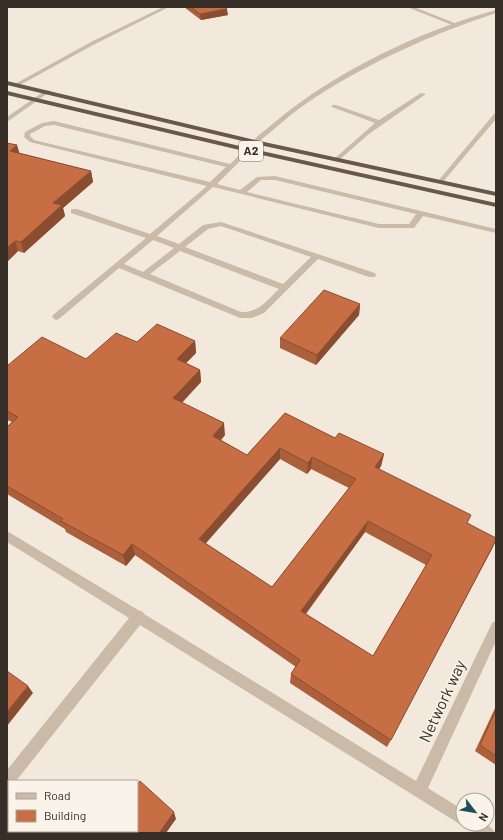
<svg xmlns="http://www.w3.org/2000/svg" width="503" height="840" viewBox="0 0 503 840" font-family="Barlow,sans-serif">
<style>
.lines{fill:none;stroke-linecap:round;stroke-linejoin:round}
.service{fill:#cbbaa8;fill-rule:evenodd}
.minor{fill:#cbbaa8;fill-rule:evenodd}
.trunk{fill:#68584c;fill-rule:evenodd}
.wall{fill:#ab5f3b;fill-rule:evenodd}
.shaded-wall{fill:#8b4d30}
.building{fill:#c76e45;stroke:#8b4d30;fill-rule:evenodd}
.labels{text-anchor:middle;stroke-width:3;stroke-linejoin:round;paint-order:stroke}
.shield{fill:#faf3e9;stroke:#726962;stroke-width:1}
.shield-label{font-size:12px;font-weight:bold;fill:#372e28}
.near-street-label{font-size:16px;fill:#372e28;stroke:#faf3e9}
</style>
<rect width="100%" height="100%" fill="#f2e9dc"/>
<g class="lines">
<!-- service -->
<path class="service" d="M407,7h7l43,17 -5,1z
M421,93l5,1 -57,40 -31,27h-4v-2l41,-36 -43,-16v-2h4l43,15z
M54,121l176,43 16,-15h4v2l-33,33 23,6 17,-13 18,-1 221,53v4l-73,-17 -9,12h-35l-166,-41 -56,49 22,8 24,-19 18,-3 154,51 1,2 -1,2h-6l-51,-18 -54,54 -12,5h-12l-121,-50 -60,51 -3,1 -4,-3 1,-2 93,-77 -75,-25v-4h6l73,25 57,-48 -177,-44 -6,-5 1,-5 17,-9zM54,125l172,42 -16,15 -176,-42 -4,-4v-2l15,-8zM261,180h14l141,34 -7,10h-30l-132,-32zM221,226l90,31 -28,27 -98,-37 23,-18zM153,240l21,8 -31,24 -19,-8zM180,251l99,38c-13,12 -19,23 -38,23l-91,-38z"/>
<!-- minor -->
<path class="minor" d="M163,7h6l-74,37 -77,42 -5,-1 78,-43z
M496,10v3c-66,22 -131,51 -189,90 -18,12 -33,27 -50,40l-5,-1c6,-7 15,-13 23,-20 59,-50 147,-92 221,-112z
M46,90l5,1 -44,31v-5z
M496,113v6l-54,64h-4v-2l56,-67z
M7,531l131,79 5,2 1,2 272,167 76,-158 4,-2v20l-68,147 35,22v14c12,0 26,-4 32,9 -11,0 -24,3 -29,-9l-3,1 -5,-2 -318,-198 -124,156h-7v6l-2,1v-18l122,-152 -122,-76z"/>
<!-- trunk -->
<path class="trunk" d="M7,81l248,59 241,52v4l-241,-52 -248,-59z
M7,91l241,57 248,55v4l-248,-55 -241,-57z"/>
</g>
<!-- wall -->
<path class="wall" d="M184,7h41l3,8 -27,5z
M20,153l71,18 2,11 -30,26 2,8 -41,37 -6,-2 -11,11z
M360,304l-1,11 -43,50 -36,-17v-10z
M195,341l1,12 -10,10 14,7 1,12 -19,21 43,32 -4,5 26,15 38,-42 50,25 49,16 -3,12 -2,3 117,71 -109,207 -97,-64 1,-9 5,-7 -161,-112 -9,11 -60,-34 -1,-3 -58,-35v-67l5,-5 -5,-2v-54l79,-7 51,-17zM280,459l27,15 4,-5 38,19 -77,99 -67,-44zM365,532l61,33 -53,91 -67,-42z
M496,706v59l-21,-14z"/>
<!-- shaded-wall -->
<path class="shaded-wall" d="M227,9l1,6 -27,5 -1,-6z
M17,145l3,10 -10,-4z
M91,171l2,11 -30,26 2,8 -41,37 -3,-11 32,-39z
M15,241l3,10 -11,11v-14z
M360,304l-1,11 -43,50 1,-10z
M195,341l1,12 -18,18 -1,-12z
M200,370l1,12 -27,28 -1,-12z
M224,423l1,12 -11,13 -1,-12z
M280,448v11l-80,91 -1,-11z
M384,454l-3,12 -8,12 2,-11z
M312,457l-1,12 -4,5 1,-11z
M368,521l-3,11 -65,89 1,-10z
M496,540l-4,9 -105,198 4,-7z
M132,544l3,11 -9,11 -3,-11z
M28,686l5,7 -26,33v-14z
M174,812l2,7 -10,14h-7z"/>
<!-- building -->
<path class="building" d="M191,7h34l2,2 -27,5z
M7,143l10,2 -7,6 81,20 -38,32 9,2 -41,37 -6,-1 -8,7z
M324,290l36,14 -43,51 -37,-17z
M157,324l38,17 -18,18 23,11 -27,28 51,25 -11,13 34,19 38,-42 50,25 4,-5 45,21 -9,13 96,48 -4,8 29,15v2l-105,200 -100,-66 9,-14 -168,-116 -9,11 -62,-34 2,-2 -56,-33v-59l11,-10 -11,-6v-45l35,-29 44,22 30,-26 21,9zM280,448l28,15 4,-6 44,22 -84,108 -73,-48zM368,521l64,34 -59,101 -72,-45z
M7,671l21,15 -21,26z
M496,710v46l-16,-11z
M140,781l34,31 -15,21h-92l2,-2h68v-46z"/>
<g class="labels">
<!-- shield labels -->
<rect class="shield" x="239" y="141" width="24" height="20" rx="3"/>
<g class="shield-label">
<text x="251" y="155">A2</text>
</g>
<!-- near-street labels -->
<g class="near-street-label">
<text transform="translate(442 701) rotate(-65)" y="6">Network way</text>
</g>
</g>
<!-- border -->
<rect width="503" height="840" fill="none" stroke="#372e28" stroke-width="16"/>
<!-- legend -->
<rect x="8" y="780" width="130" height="52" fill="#faf3e9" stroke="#aca49c"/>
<rect x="16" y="793" width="20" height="6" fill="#cbbaa8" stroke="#aca49c"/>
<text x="44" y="800" font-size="12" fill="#372e28">Road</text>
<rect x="16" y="810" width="20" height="12" fill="#c76e45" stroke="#aca49c"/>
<text x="44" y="820" font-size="12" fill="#372e28">Building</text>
<!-- north arrow -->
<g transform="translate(475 812) rotate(121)"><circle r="19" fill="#faf3e9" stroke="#aca49c"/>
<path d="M0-3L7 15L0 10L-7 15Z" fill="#1d5159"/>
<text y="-6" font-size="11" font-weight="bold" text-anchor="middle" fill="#372e28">N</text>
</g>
</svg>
